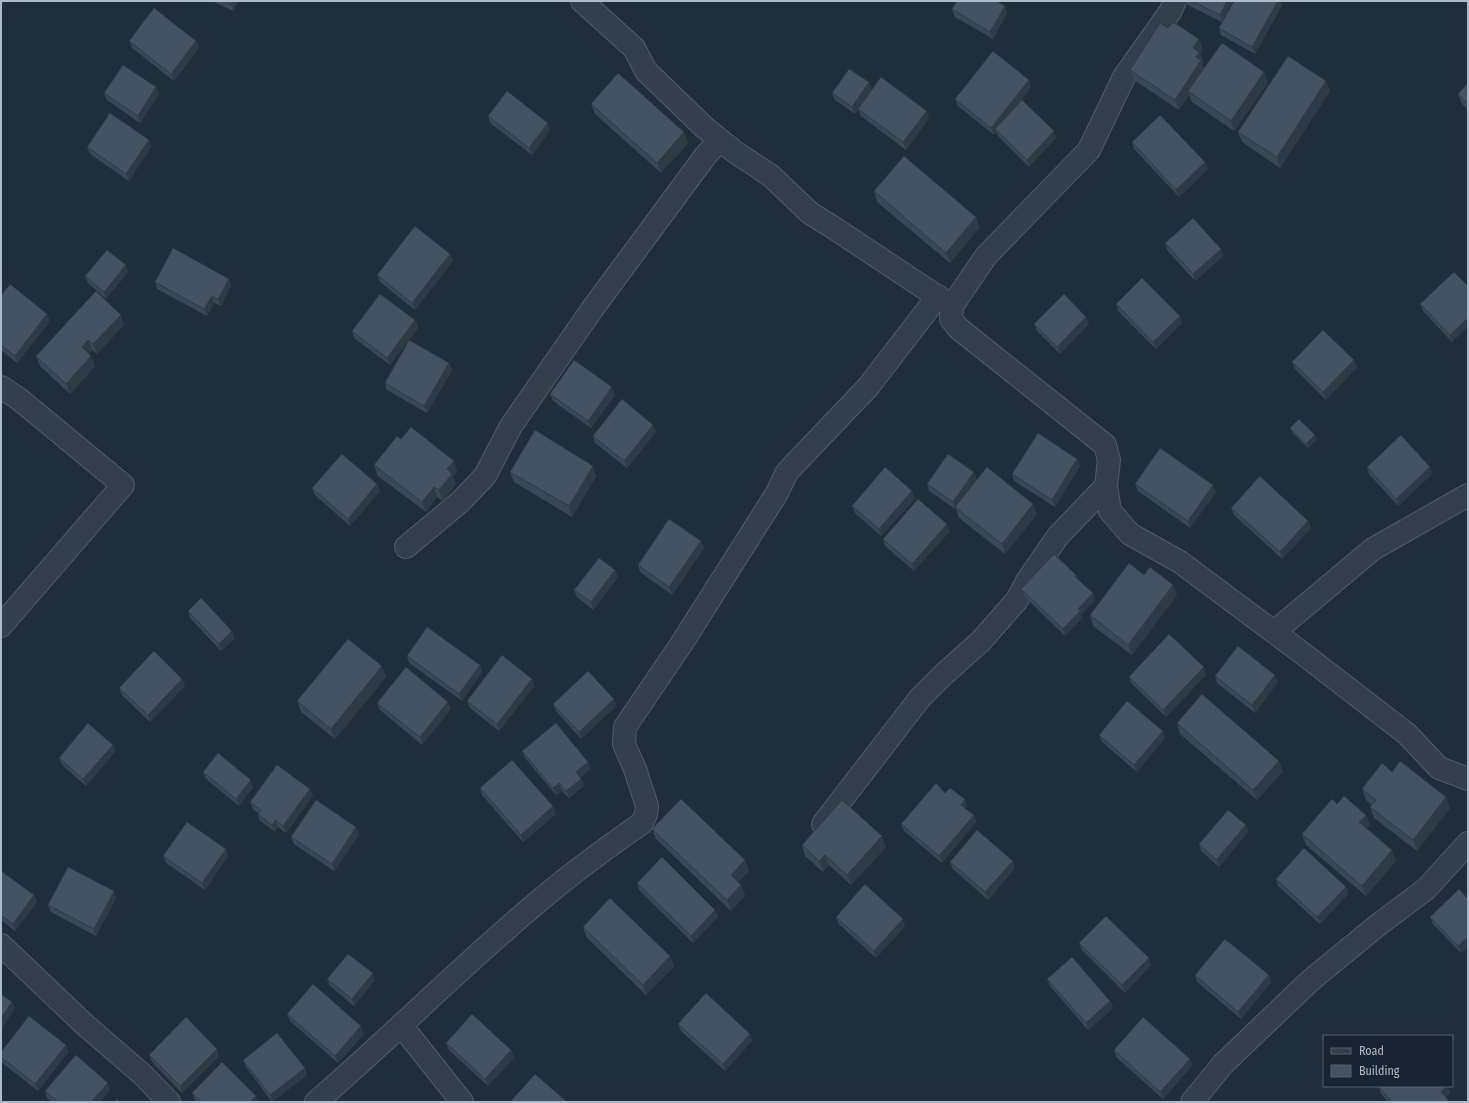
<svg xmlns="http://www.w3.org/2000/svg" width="1469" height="1103" viewBox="0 0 1469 1103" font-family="'Fira Sans Condensed',sans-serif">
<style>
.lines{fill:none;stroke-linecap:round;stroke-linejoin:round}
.street-casing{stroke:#525d69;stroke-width:24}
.street{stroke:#343f4b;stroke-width:22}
.wall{fill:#3a4755}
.shaded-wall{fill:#303a45}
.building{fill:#445363;stroke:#303a45}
</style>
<rect width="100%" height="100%" fill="#202e3b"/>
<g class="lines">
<!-- street casing -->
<g class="street-casing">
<path id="street" d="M582,1l52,47 12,23 58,56 31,25 35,23 40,38 24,15 116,77
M1175,1l-5,11 -46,65 -35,73 -103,106 -34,50 -1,13 7,9 147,117 4,15 -3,26 4,25 20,23 50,28 122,91 105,81 32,34 29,11
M1,387l18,12 104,86 -122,141
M406,547l54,-45 25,-26 26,-50 82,-118 113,-153 14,-15
M1274,632l99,-83 95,-54
M823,824l97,-126 23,-23 38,-34 36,-41 10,-19 31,-45 48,-50
M1,945l83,79 59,51 26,27
M401,1025l61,77
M316,1102c78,-67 150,-141 229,-206 31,-26 64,-50 97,-73l4,-9 1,-8 -12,-37 -11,-25 1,-17 57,-84 95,-150 10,-21 81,-85 70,-91
M1192,1102l31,-38 88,-84 67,-55 48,-36 42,-46"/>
</g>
<!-- street -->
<use href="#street" class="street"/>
</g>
<!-- wall -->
<path class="wall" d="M212,1h26l-5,10z
M1185,1h48l-6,11 55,-7 -27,49 -34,-19 -2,-7 3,-6 -36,-18z
M1005,6l2,7 -14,26 -38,-22 -3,-8z
M1168,28l35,21 -3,5 3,8 -1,2 2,5 64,14 -34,48 -42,-29 -3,-8 -10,16 -45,-30 -4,-10z
M129,41h67l3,7 -25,33 -42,-33z
M1468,83v27l-6,-6 -4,-10z
M156,87l3,7 -19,29 -33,-23 -3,-7z
M1031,87l-15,20 40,31 -27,29 -31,-31 -2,-4 -2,3 -36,-29 -3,-7z
M872,89l-8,11 65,18 -23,32 -45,-34 -3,-7 -3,5 -20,-14 -3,-7z
M1330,91l-50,77 -38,-26 -4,-10z
M591,104l93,28 4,11 -27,30 -66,-59z
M488,116l60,7 2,7 -18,25 -41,-31z
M1132,142l76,27 -29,28 -45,-48z
M87,147h64l-22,34 -39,-27z
M874,191l102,26 3,11 -29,35 -73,-61z
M1165,243l56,6 2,7 -28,25 -28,-31z
M450,254l3,7 -38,49 -35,-28 -3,-7z
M126,265l2,7 -22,27 -18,-16 -3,-7z
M229,279l2,7 -10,20 -7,-3 -7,13 -50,-27 -2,-7z
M1468,286l-16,56 -29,-31 -3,-7z
M1,296l49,25 -33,42 -16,-13z
M1116,304l64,12 2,7 -26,26 -38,-38z
M415,320l3,8 -28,37 -36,-27 -2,-7z
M1034,324h55l-29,30 -23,-23z
M124,325l-27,29 -5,-4 -3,4 2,2 4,10 -25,28 -30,-28 -4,-10z
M1354,360l3,7 -31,33 -31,-31 -3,-7z
M449,363l3,7 -25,43 -40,-23 -2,-7z
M550,394l65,1 -24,33 -38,-27z
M1290,428l27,11 -9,9 -17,-17z
M656,432l-29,36 -32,-25 -2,-7z
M401,439l56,32 -4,6 3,7 -13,17 -6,-4 -11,15 -48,-36 -4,-11z
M1077,459l3,7 -25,41 -41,-26 -2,-7z
M1367,467l65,7 -34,32 -29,-32z
M510,472l86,4 -24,41 -58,-35z
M977,479l-5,7 65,28 -32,40 -46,-36 -3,-9h-1l-26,-18 -2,-7z
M377,484l3,7 -30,35 -35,-31 -3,-7z
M1135,484l81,8 -26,36 -52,-37z
M912,491l3,8 -34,37 -26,-23 -3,-7z
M1231,508l77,13 3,7 -29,31 -48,-44z
M947,524l3,7 -36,40 -29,-25 -2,-7z
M701,541l3,7 -32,47 -32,-23 -2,-7z
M615,570l3,7 -25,33 -16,-13 -3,-7z
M1076,575l2,4 17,21 -14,15 1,3 -17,18 -41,-40 -3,-7z
M1144,575l33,20 -45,60 -39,-29 -3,-11z
M188,611l47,27 -14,13 -31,-33z
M407,656l75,16 -20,29 -53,-38z
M1206,675l-40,42 -34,-33 -3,-7z
M1275,675l3,7 -23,31 -38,-30 -2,-7z
M386,677l-51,62 -34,-27 -4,-11z
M182,679l3,7 -35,36 -28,-27 -3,-7z
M532,679l2,7 -35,45 -29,-23 -3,-7z
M377,703l74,6 -29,36 -42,-35z
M553,704l63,2 -35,33 -25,-28z
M1177,723l102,38 4,10 -26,29 -77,-66z
M1099,735l66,3 -28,34 -35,-30z
M113,745l2,7 -29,34 -24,-21 -3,-7z
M522,751l66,11 2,7 -10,9 4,8 -15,12 -7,-7 -6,4 -31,-37z
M203,772l50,15 -14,19 -33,-27z
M480,788l73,18 3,8 -33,28 -41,-47z
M1362,789l88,19 -33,43 -43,-33 -4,-11 2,-2 -6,-5z
M945,793l22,13 -1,3 8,6 2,7 -34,41 -38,-32 -3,-7z
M313,796l-27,37 -8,-6 -3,5 -15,-11 -2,-7v-1l-5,-4 -3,-7z
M1337,804l33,21 -4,4 30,32 -30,35 -60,-51 -4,-11z
M1246,825l2,7 -29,35 -18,-16 -2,-7z
M356,827l3,8 -25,36 -40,-27 -3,-7z
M652,829l97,42 -11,11 3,3 4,11 -14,15 -75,-72z
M802,845l84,2 -35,38 -22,-20 -6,7 -18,-16z
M226,849l2,7 -23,34 -39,-27 -3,-7z
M950,862l65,6 -27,32 -35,-31z
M1,871l33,24 3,7 -22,29 -14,-11z
M1276,879l70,8 2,7 -28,30 -42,-38z
M637,883l81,34 -25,26 -54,-53z
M116,898l-20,38 -45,-24 -3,-7z
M1468,899v47l-7,7 -28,-29 -3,-7z
M836,917l69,9 -29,32 -37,-34z
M583,927l87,29 4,10 -28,29 -59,-57z
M1079,943l72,22 -26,28 -43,-43z
M1195,975l76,7 -30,37 -44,-37z
M327,979l48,1 -21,26 -24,-20z
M1047,979l63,22 3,7 -25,22 -38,-44z
M287,1014l77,20 -26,29 -48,-42z
M678,1024l72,10 2,7 -27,30 -44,-40z
M446,1043l65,7 3,8 -26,28 -39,-36z
M66,1045l2,7 -30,39 -37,-29v-10z
M1114,1050l76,9 2,7 -29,33 -47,-42z
M149,1055l70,1 -37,37 -30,-31z
M243,1060l64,15 -35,27 -26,-35z
M108,1083l2,7 -10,12h-48l-5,-4 -2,-7z
M1379,1087l71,6 -4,4 4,5h-62l-7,-8z
M192,1093l66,9h-61l-2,-2z"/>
<!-- shaded-wall -->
<path class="shaded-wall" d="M232,1h6l-5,10 -2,-7z
M1227,1h6l-10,21 -3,-7z
M1278,1h2l2,4 -27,49 -3,-7z
M1005,6l2,7 -14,26 -3,-7z
M1199,39l4,10 -3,5 3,8 -1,2 2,7 -16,20 1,3 -10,16 -4,-10 18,-52z
M196,41l3,7 -25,33 -3,-7z
M1264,72l4,11 -34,48 -3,-10z
M1029,80l2,7 -34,44 -2,-2 1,3 -2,3 -3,-7z
M1326,81l4,10 -50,77 -3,-11z
M869,82l3,7 -17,25 -3,-7z
M156,87l3,7 -19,29 -2,-7z
M927,111l2,7 -23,32 -3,-8z
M548,123l2,7 -18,25 -3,-7z
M1054,131l2,7 -27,29 -2,-7z
M684,132l4,11 -27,30 -4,-10z
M149,140l2,7 -22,34 -3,-7z
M1205,162l3,7 -29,28 -3,-7z
M976,217l3,11 -29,35 -4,-10z
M1221,249l2,7 -28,25 -2,-7z
M450,254l3,7 -38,49 -3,-7z
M126,265l2,7 -22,27 -2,-7z
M229,279l2,7 -10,20 -3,-7z
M212,296l2,7 -7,13 -3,-7z
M47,314l3,7 -33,42 -2,-7z
M121,315l3,10 -27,29 -4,-10z
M1180,316l2,7 -26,26 -3,-7z
M1086,317l3,7 -29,30 -3,-7z
M1468,318v9l-16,15 -2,-7z
M415,320l3,8 -28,37 -3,-7z
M88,340l4,10 -6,7 -4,-10z
M91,356l4,10 -25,28 -4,-10z
M1354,360l3,7 -31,33 -3,-8z
M449,363l3,7 -25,43 -3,-7z
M612,387l3,8 -24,33 -3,-7z
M653,425l3,7 -29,36 -3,-7z
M1315,435l2,4 -9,9 -2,-4z
M1077,459l3,7 -25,41 -3,-7z
M454,461l3,10 -4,6 3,7 -13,17 -4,-11 8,-21z
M593,466l3,10 -24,41 -3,-11z
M1430,467l2,7 -34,32 -2,-7z
M974,472l3,7 -21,29 -1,-1 1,2h-1l-2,-7z
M377,484l3,7 -30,35 -2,-7z
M1213,485l3,7 -26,36 -2,-7z
M434,487l3,10 -11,15 -4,-10z
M912,491l3,8 -34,37 -2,-7z
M1033,504l4,10 -32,40 -3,-10z
M1308,521l3,7 -29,31 -2,-7z
M947,524l3,7 -36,40 -2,-7z
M701,541l3,7 -32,47 -3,-8z
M615,570l3,7 -25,33 -2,-8z
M1173,585l4,10 -45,60 -4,-10z
M1093,593l2,7 -14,15 1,3 -17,18 -2,-7 15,-20z
M232,631l3,7 -14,13 -2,-7z
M480,665l2,7 -20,29 -3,-7z
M382,666l4,11 -51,62 -4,-10z
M1204,667l2,8 -40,42 -3,-7z
M1275,675l3,7 -23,31 -3,-8z
M182,679l3,7 -35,36 -2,-7z
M532,679l2,7 -35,45 -2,-7z
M614,699l2,7 -35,33 -2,-7z
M448,702l3,7 -29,36 -2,-8z
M1163,731l2,7 -28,34 -3,-7z
M113,745l2,7 -29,34 -3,-7z
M1279,761l4,10 -26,29 -4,-10z
M588,762l2,7 -12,10 -2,-7z
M581,779l3,7 -15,12 -3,-7z
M251,780l2,7 -14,19 -3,-7z
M559,783l3,8 -6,4 -3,-7z
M310,789l3,7 -27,37 -3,-7z
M1446,797l4,11 -33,43 -4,-11z
M965,799l2,7 -3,6 -3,-7z
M553,806l3,8 -33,28 -2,-7z
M974,815l2,7 -34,41 -3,-7z
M1366,815l4,10 -7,8 -4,-11z
M276,820l2,7 -3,5 -3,-7z
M1246,825l2,7 -29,35 -3,-7z
M356,827l3,8 -25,36 -2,-7z
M882,836l4,11 -35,38 -4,-10z
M226,849l2,7 -23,34 -3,-7z
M1392,850l4,11 -30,35 -4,-10z
M825,855l4,10 -6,7 -4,-11z
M745,860l4,11 -14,15 -4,-11z
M1013,861l2,7 -27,32 -3,-8z
M741,885l4,11 -14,15 -4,-11z
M1346,887l2,7 -28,30 -3,-7z
M114,891l2,7 -20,38 -2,-7z
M34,895l3,7 -22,29 -2,-7z
M715,910l3,7 -25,26 -2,-7z
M903,919l2,7 -29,32 -2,-7z
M1468,937v9l-7,7 -3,-7z
M670,956l4,10 -28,29 -3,-10z
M1149,958l2,7 -26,28 -3,-8z
M373,973l2,7 -21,26 -2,-7z
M1269,975l2,7 -30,37 -3,-7z
M1110,1001l3,7 -25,22 -2,-7z
M12,1002l3,7 -14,20v-11z
M361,1026l3,8 -26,29 -3,-7z
M750,1034l2,7 -27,30 -2,-7z
M66,1045l2,7 -30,39 -3,-7z
M217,1049l2,7 -37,37 -2,-7z
M511,1050l3,8 -26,28 -3,-7z
M1190,1059l2,7 -29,33 -3,-7z
M305,1068l2,7 -35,27 -2,-7z
M108,1083l2,7 -10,12h-9z
M1447,1086l3,7 -6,6 -3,-7z
M256,1096l2,6h-8z"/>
<!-- building -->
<path class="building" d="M225,1h7l-1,3z
M957,1h39l9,5 -15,26 -38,-23z
M1192,1h35l-7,14z
M1234,1h44l-26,46 -33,-19z
M154,8l42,33 -25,33 -42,-33z
M1173,22l26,17 -6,9 6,4 -3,5 5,3 -26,40 -45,-30 30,-47 8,5z
M1222,43l42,29 -33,49 -43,-30z
M993,51l36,29 -38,48 -36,-29z
M1288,56l38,25 -49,76 -39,-25z
M123,65l33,22 -18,29 -34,-23z
M849,69l20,13 -17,25 -20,-14z
M618,73l66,59 -27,31 -66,-59z
M881,77l46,34 -24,31 -45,-33z
M1468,83v21l-10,-10z
M507,91l41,32 -19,25 -41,-32z
M1022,100l32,31 -27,29 -32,-31z
M110,113l39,27 -23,34 -39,-27z
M1160,115l45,47 -29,28 -44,-48z
M904,156l72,61 -30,36 -72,-62z
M1193,218l28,31 -28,25 -28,-31z
M415,226l35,28 -38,49 -35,-28z
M173,248l56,31 -11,20 -6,-3 -8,13 -49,-27z
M107,250l19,15 -22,27 -19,-16z
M1454,272l14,14v32l-18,17 -30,-31z
M1142,278l38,38 -27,26 -37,-38z
M10,284l37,30 -32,42 -14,-11v-49z
M96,291l25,24 -28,29 -5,-4 -6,7 9,9 -25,28 -30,-28z
M380,294l35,26 -28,38 -35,-27z
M1064,294l22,23 -29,30 -23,-23z
M1323,330l31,30 -31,32 -31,-30z
M409,340l40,23 -25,43 -39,-23z
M574,360l38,27 -24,34 -38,-27z
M622,399l31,26 -29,36 -31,-25z
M1299,419l16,16 -9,9 -16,-16z
M411,427l43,34 -7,8 5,5 -13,16 -5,-3 -12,15 -48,-37 23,-29 4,3z
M535,430l58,36 -24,40 -59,-34z
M1038,433l39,26 -25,41 -40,-26z
M1401,435l29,32 -34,32 -29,-32z
M1160,448l53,37 -25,36 -53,-37z
M342,454l35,30 -29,35 -36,-31z
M948,454l26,18 -21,30 -26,-18z
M885,467l27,24 -33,38 -27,-23z
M987,467l46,37 -31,40 -47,-37z
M1260,476l48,45 -28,31 -49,-44z
M918,499l29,25 -35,40 -29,-25z
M669,519l32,22 -32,46 -31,-22z
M1054,554l22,21 -1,2 18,16 -15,16 2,2 -17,18 -42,-40z
M599,558l16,12 -24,32 -17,-12z
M1129,563l15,12 6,-8 23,18 -45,60 -38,-30z
M201,598l31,33 -13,13 -31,-33z
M427,627l53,38 -21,29 -52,-38z
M1169,634l35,33 -41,43 -34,-33z
M348,639l34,27 -51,63 -34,-28z
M1238,646l37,29 -23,30 -37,-29z
M154,651l28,28 -34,36 -29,-27z
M502,655l30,24 -35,45 -30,-23z
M406,667l42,35 -28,35 -43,-34z
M588,671l26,28 -35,33 -26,-28z
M1202,694l77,67 -26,29 -76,-67z
M1127,701l36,30 -29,34 -35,-30z
M88,723l25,22 -30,34 -24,-21z
M556,723l32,39 -12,10 5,7 -15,12 -7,-8 -6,5 -31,-37z
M218,753l33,27 -15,19 -33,-27z
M512,760l41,46 -32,29 -41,-47z
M1400,761l46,36 -33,43 -43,-33 6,-7 -14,-11 20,-26 10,9z
M277,765l33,24 -27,37 -7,-6 -4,5 -14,-11 3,-4 -11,-8z
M936,783l9,10 5,-5 15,11 -4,6 13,10 -35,41 -38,-32z
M1344,796l22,19 -7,7 33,28 -30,36 -60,-52 30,-35 5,5z
M681,799l64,61 -14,15 10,10 -14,15 -75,-71z
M316,800l40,27 -24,37 -41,-27z
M842,800l40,36 -35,39 -22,-20 -6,6 -17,-16z
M1228,810l18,15 -30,35 -17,-16z
M187,822l39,27 -24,34 -39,-27z
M977,830l36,31 -28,31 -35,-30z
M1304,848l42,39 -29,30 -41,-38z
M662,857l53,53 -24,26 -54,-53z
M68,867l46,24 -20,38 -46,-24z
M1,871l33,24 -21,29 -12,-9z
M865,884l38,35 -29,32 -38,-34z
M1459,889l9,10v38l-10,9 -28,-29z
M610,898l60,58 -27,29 -60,-58z
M1106,916l43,42 -27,27 -43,-42z
M1225,939l44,36 -31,37 -43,-37z
M348,954l25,19 -21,26 -25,-20z
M1072,957l38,44 -24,22 -39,-44z
M313,984l48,42 -26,30 -48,-42z
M706,993l44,41 -27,30 -45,-40z
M1,994l11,8 -11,16z
M472,1014l39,36 -26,29 -39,-36z
M29,1016l37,29 -31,39 -34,-27v-5z
M186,1017l31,32 -37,37 -31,-31z
M1143,1017l47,42 -30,33 -46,-42z
M277,1033l28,35 -35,27 -27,-35z
M76,1055l32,28 -17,19h-33l-13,-11z
M222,1062l34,34 -6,6h-48l-10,-9z
M535,1074l32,28h-57z
M1380,1086h67l-6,6 9,10h-58l-13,-15z
M117,1099l3,3h-6z"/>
<!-- border -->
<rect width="1469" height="1103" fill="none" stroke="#afbac8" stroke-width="4"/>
<!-- legend -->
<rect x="1323" y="1035" width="130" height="52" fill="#192430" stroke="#55606d"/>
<rect x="1331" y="1048" width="20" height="6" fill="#343f4b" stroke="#55606d"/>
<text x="1359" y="1055" font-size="12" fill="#afbac8">Road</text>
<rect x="1331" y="1065" width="20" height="12" fill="#445363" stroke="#55606d"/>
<text x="1359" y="1075" font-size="12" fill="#afbac8">Building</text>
</svg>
